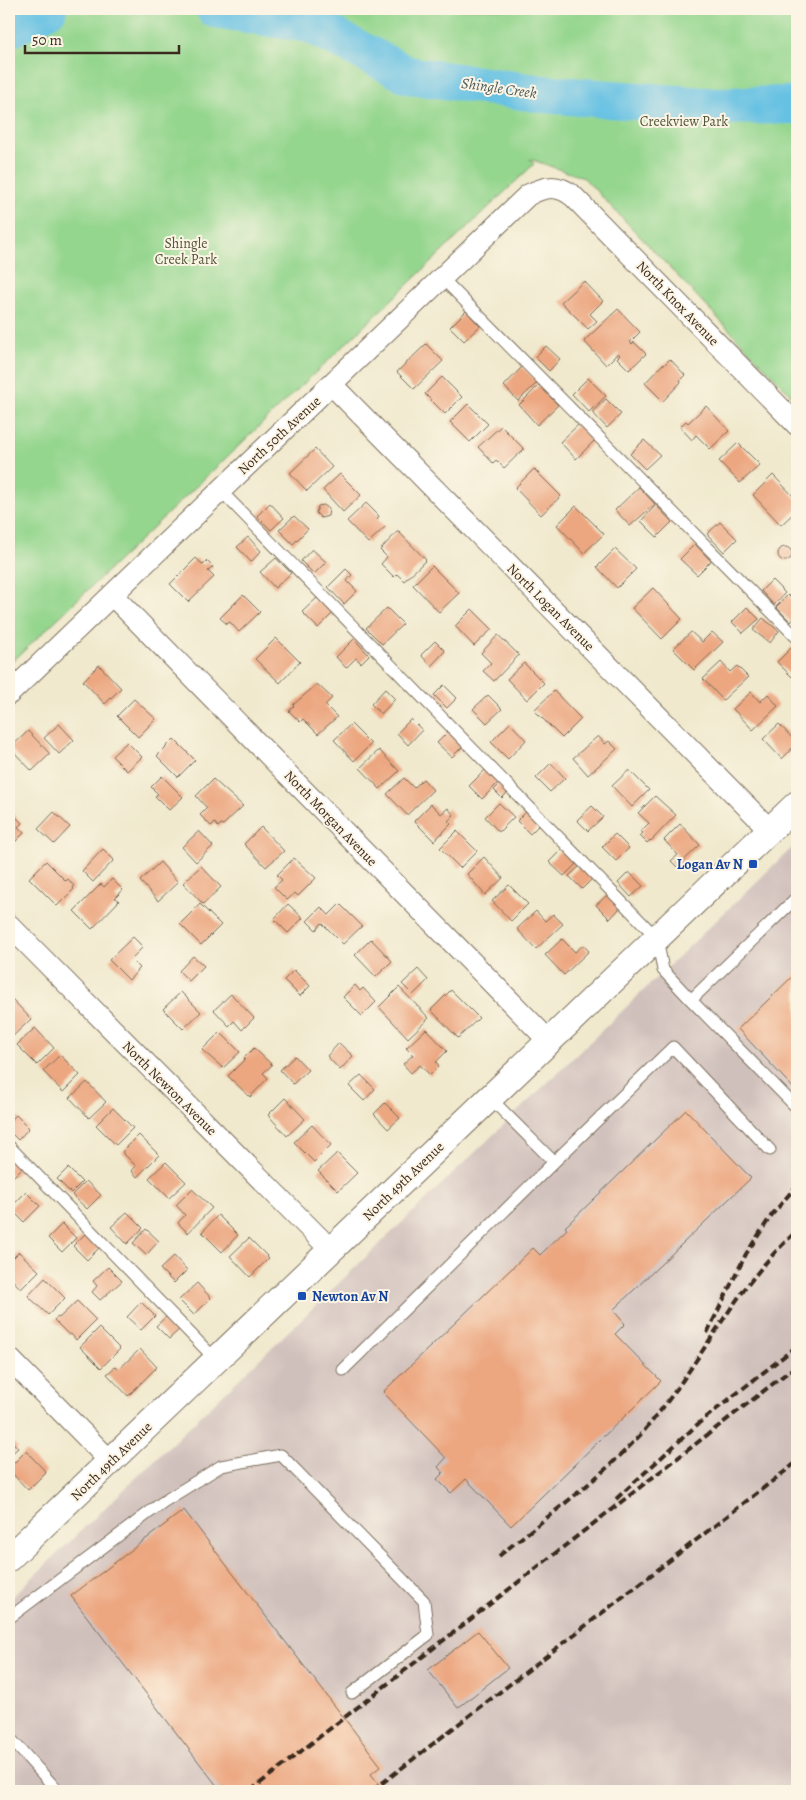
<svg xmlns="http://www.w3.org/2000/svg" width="806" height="1800" viewBox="0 0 806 1800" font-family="Alegreya,serif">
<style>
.industrial{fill:#d0c0bc}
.green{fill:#94d68e;stroke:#688056}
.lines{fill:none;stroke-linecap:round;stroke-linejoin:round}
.river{stroke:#66c1e3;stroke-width:38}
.building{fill:#eca781}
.service-casing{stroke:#7a6d5b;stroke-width:13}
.minor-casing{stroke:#7a6d5b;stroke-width:23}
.tertiary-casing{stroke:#7a6d5b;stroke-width:28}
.service{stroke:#fff;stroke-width:11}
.minor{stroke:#fff;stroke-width:21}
.tertiary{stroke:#fff;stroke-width:26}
.rail{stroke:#3b2a1e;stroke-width:4;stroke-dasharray:8 4;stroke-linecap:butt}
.transit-dot{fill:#1a4fb4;stroke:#fcf5e5;stroke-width:2}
.labels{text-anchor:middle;stroke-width:4;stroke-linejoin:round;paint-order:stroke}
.park-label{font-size:14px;fill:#51553a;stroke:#fcf5e5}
.street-label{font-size:14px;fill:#3b2a1e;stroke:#fcf5e5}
.transit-label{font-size:14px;font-weight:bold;fill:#164399;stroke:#fcf5e5;text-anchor:end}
.water-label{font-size:15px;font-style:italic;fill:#485759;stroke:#fcf5e5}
</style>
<rect width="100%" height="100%" fill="#fcf5e5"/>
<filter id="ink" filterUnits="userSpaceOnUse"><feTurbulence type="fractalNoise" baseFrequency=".02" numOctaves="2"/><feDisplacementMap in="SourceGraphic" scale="10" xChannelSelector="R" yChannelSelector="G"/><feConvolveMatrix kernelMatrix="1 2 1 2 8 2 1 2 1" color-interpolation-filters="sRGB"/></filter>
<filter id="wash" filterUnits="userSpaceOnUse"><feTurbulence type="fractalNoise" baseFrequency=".0096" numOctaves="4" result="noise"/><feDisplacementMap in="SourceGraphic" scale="20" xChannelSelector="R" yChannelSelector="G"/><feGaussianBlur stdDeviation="1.12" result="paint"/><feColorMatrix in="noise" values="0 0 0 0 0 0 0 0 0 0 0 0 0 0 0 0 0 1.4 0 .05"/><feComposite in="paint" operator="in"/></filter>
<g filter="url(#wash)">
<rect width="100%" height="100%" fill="#f0e9cd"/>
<!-- industrial -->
<path class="industrial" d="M797,843v948h-788v-191z"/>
<!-- green -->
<path class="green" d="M9,9h788v392l-213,-223 -54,-19 4,5 -525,501z"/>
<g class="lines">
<!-- river -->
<path class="river" d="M215,9l95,15 98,51 135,19 161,12 93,-1
M9,29l39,-20"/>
</g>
<g id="blocks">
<!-- building -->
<path class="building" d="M584,281l19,20 -13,13 7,7 -9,8 -27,-27z
M618,309l22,23 -10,10 2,2 2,-2 12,12 -17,16 -12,-12 3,-3 -2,-2 -12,12 -22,-24z
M466,311l14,15 -16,15 -14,-14z
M426,344l17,17 -29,28 -17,-17z
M546,346l14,13 -11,12 -14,-14z
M670,359l15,16 -5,5 1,2 -18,19 -18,-18 18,-19 1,1z
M522,367l16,15 -20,19 -14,-15z
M442,377l20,20 -17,17 -20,-20z
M588,378l18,18 -17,16 -17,-18z
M539,385l19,20 -21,20 -18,-20z
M606,399l15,15 -14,14 -15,-16z
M468,404l20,20 -18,18 -20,-20z
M706,406l23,25 -19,18 -14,-14 -4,5 -12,-13 6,-6 2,2z
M579,424l16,16 -19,19 -16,-17z
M501,426l23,23 -20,19 -8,-8 -3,3 -15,-16z
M644,440l16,15 -15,14 -15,-15z
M738,443l22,22 -20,18 -21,-22z
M315,449l17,18 -25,24 -17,-18z
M534,469l27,27 -20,19 -26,-27z
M340,474l21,21 -18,17 -20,-22z
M773,475l24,25v10l-16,15 -28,-30z
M639,487l16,17 -25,22 -15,-16z
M270,503l14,15 -13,12 -14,-14z
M366,503l13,13 -2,3 8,8 -17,16 -21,-22z
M324,505l5,4 -1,7 -7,2 -5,-5 2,-7z
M656,505l16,17 -15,15 -16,-16z
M576,506l28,28 -20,19 -27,-28z
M294,516l14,13 -15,15 -14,-14z
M720,522l17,17 -13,13 -17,-18z
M398,531l28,29 -22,21 -7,-7 -3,3 -13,-13 6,-7 -7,-7z
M248,537l13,14 -10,11 -14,-15z
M695,544l16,17 -14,14 -17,-16z
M778 554a7 7 0 1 1 14 0a7 7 0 1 1-14 0Z
M312,549l14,13 -12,12 -13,-13z
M615,549l21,20 -19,19 -20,-21z
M196,558l7,7 4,-4 6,6 -5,4 6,6 -26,25 -18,-18z
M276,558l15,15 -16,15 -15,-16z
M432,566l27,27 -20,19 -26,-27z
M346,569l6,6 -5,6 10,10 -13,13 -16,-17z
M772,580l13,13 -11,12 -13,-14z
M653,588l29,31 -20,20 -30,-31z
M243,595l17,17 -21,20 -9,-10 -3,2 -7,-6z
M788,595l9,10v10l-6,7 -15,-15z
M317,598l16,15 -15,15 -16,-16z
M747,607l12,12 -16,14 -11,-11z
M387,608l16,16 -21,20 -16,-16z
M472,609l20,20 -18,17 -19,-20z
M763,618l16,13 -9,12 -17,-13z
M691,632l11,10 10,-10 11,10 -29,28 -21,-21z
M498,635l21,20 -25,26 -11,-10 8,-8 -10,-10z
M276,638l24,24 -20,21 -25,-24z
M354,639l15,16 -8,8 -5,-5 -10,10 -10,-11z
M435,641l10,10 -14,15 -10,-11z
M795,644l2,3v25l-5,5 -15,-15z
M721,662l9,10 7,-6 11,11 -25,23 -20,-21z
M524,663l20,20 -17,17 -20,-21z
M99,665l22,23 -16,16 -22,-23z
M317,684l15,14 -7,7 12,12 -19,17 -15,-15 -3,3 -11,-11 5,-5 -1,-1z
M444,685l13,13 -10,10 -13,-13z
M385,689l10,10 -14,15 -10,-10z
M554,691l27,28 -19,19 -28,-28z
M751,692l9,10 8,-8 10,12 -25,24 -20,-21z
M488,695l14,14 -15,14 -14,-14z
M134,699l22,20 -18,18 -21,-21z
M411,719l11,11 -14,15 -11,-12z
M510,723l16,17 -18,19 -17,-17z
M59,724l15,16 -15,14 -15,-16z
M351,724l20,20 -17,17 -20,-21z
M779,724l18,19 -15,16 -19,-20z
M28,731l22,23 -18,17 -22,-23z
M449,731l14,15 -11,11 -15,-14z
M598,736l7,8 4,-3 8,8 -29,26 -15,-17z
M174,739l21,21 -17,17 -21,-21z
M127,742l15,15 -15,14 -15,-15z
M379,750l20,21 -19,18 -20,-21z
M551,763l14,15 -15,14 -14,-14z
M486,769l13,13 -17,17 -13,-13z
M629,770l20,20 -17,17 -20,-21z
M162,776l21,21 -14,13 -14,-14 3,-2 -7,-7z
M404,778l10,10 9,-9 10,11 -26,25 -20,-21z
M213,779l30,27 -20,19 -2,-1 -3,3 -3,-4 -4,3 -11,-11 7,-7 -11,-12z
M500,784l8,8 -6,6 -8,-8z
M655,796l21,19 -25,26 -1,-1 -3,3 -7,-7 3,-3 -2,-2 8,-8 -11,-10z
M499,803l15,14 -15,15 -14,-15z
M431,804l10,10 7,-6 6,7 -6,6 3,3 -17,17 -20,-20z
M592,806l11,11 -15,14 -11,-11z
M527,811l13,13 -10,10 -13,-13z
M54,812l16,15 -16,17 -16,-15z
M12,813l10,10 -4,4 6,6 -15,15v-32z
M680,824l20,21 -23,22 -6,-6 7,-6 -14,-15z
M261,827l23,24 -18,16 -22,-23z
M199,831l14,15 -17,16 -14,-15z
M457,831l20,20 -17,17 -20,-20z
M615,834l14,14 -13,13 -14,-14z
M563,848l15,14 -14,14 -15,-14z
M103,849l11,11 -21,22 -11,-11z
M484,857l19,21 -18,17 -18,-21z
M294,858l22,20 -18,18 -3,-3 -8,7 -13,-13 8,-7 -5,-5z
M46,861l20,20 2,-2 6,7 -1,2 1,1 -17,17 -28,-28z
M160,862l18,20 -20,19 -18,-20z
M581,865l12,13 -11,11 -13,-13z
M201,866l20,21 -18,17 -20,-21z
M629,872l14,14 -12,11 -13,-14z
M112,879l11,11 -8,8 4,3 -27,28 -18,-18 27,-27 3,3z
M509,885l19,19 -17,17 -19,-20z
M607,895l13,13 -10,11 -14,-14z
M200,904l21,21 -20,20 -21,-21z
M288,904l15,14 -15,15 -14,-14z
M340,904l22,22 -19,18 -21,-21 -6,7 -9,-9 14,-14 8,8z
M536,911l9,10 8,-7 10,10 -27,25 -19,-20z
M133,937l10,10 -12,12 9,9 -11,12 -20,-20z
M371,939l21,22 -16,16 -21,-22z
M562,939l13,13 8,-7 6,6 -25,24 -19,-20z
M193,956l11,10 -15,15 -10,-10z
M418,969l10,11 -15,15 -11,-11z
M294,970l16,16 -10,10 -16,-16z
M797,972v120l-59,-63z
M355,985l5,6 3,-3 13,14 -14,14 -19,-19z
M399,987l30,31 -21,20 -29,-31z
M451,990l28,28 -21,20 -27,-28z
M181,992l20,20 -18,17 -20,-20z
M231,994l23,24 -12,12 -8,-9 -5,5 -15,-16z
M11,998l20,21 -22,21v-40z
M35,1028l19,20 -17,17 -20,-20z
M426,1029l21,22 -11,11 3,4 -9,9 -10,-10 -9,8 -8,-9 10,-9 -7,-7z
M220,1032l20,20 -17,16 -21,-18z
M339,1043l14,13 -13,14 -13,-14z
M254,1048l18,17 -9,8 5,5 -18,19 -22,-21 17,-17 -1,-1z
M60,1055l20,20 -17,17 -20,-21z
M295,1056l13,14 -15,14 -13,-14z
M361,1075l14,14 -11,12 -15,-15z
M87,1082l19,20 -17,16 -19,-20z
M285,1098l20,21 -18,17 -19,-21z
M385,1103l15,15 -12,11 -14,-15z
M113,1108l20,20 -17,17 -20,-20z
M686,1110l65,68 -138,132 12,14 -10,10 46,47 -150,145 -45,-47 -15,14 -14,-14 6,-6 -5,-6 8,-9 -63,-66 150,-144 7,7 27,-26 -2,-2z
M16,1115l13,13 -11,12 -9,-9v-9z
M312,1125l19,20 -17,17 -20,-20z
M139,1135l20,20 -22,22 -5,-6 4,-5 -14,-14z
M9,1151l15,15 -11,11 -4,-4z
M337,1153l20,20 -19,18 -20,-20z
M166,1162l20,20 -17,16 -20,-20z
M68,1168l14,14 -11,11 -14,-14z
M86,1181l15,14 -14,14 -15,-14z
M192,1189l20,19 -24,25 -10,-10 7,-8 -9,-10z
M26,1192l14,14 -16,16 -14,-14z
M127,1212l16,16 -16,16 -16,-17z
M218,1215l20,20 -16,17 -20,-20z
M62,1224l14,14 -14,14 -14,-14z
M146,1229l13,12 -13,14 -13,-12z
M88,1231l14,14 -15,15 -14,-14z
M249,1238l20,20 -19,19 -20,-21z
M19,1252l20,19 -18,18 -12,-13v-14z
M174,1256l13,14 -13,13 -14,-14z
M108,1267l14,14 -22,19 -8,-8 5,-6 -4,-5z
M45,1278l20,20 -17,17 -20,-19z
M197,1283l14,15 -17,17 -15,-15z
M77,1301l19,19 -20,20 -5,-6 -2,1 -15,-15 4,-3 1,1z
M141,1302l14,14 -14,14 -14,-13z
M170,1313l13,13 -14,13 -13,-13z
M99,1328l21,21 -19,19 -21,-21z
M140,1349l17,18 -29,29 -21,-22 9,-8 3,3z
M9,1438l9,10 -9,8z
M26,1451l20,21 -18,18 -19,-20v-2z
M184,1510l197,256 -10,8 13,17h-163l-150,-195z
M478,1631l30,37 -50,40 -30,-38z"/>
</g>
</g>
<g filter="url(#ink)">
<use href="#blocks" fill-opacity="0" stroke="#7a6d5b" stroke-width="1"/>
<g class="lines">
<!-- service casing -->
<g class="service-casing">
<path id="service" d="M442,278l355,360
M220,490l437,448 6,32 28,30 106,-103
M691,1000l106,108
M9,1146l207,214
M554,1162l119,-115 97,103
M343,1370l211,-208 -64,-64
M9,1618l154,-116 58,-36 60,-11 143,146 4,34 -76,58
M9,1737l49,54"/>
</g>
<!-- minor casing -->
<g class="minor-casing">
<path id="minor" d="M332,385l438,445
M112,595l438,447
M9,694l519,-499c18,-9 29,-11 45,1l224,229
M9,925l322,325
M9,1358l101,103"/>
</g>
<!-- tertiary casing -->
<g class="tertiary-casing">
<path id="tertiary" d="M9,1558l788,-754"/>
</g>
<!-- service -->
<use href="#service" class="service"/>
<!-- minor -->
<use href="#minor" class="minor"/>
<!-- tertiary -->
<use href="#tertiary" class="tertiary"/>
<!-- rail -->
<path class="rail" d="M707,1333l39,-79 25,-38 26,-31
M616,1499l83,-76 98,-77
M499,1556c53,-44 116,-87 158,-141 48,-60 81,-132 140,-184
M250,1791l547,-426
M372,1791l425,-329"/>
</g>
</g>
<!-- markers -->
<g class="transit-dot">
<rect x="748" y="859" width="10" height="10" rx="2.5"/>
<rect x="297" y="1291" width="10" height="10" rx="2.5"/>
</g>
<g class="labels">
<!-- park labels -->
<g class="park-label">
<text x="684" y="126">Creekview Park</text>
<text x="186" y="248">Shingle<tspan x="186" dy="16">Creek Park</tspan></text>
</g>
<!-- street labels -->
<g class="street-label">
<text transform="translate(678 303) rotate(46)" y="5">North Knox Avenue</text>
<text transform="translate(279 435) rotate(-43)" y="5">North 50th Avenue</text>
<text transform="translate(551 607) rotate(45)" y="5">North Logan Avenue</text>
<text transform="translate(331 818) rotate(46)" y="5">North Morgan Avenue</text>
<text transform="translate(170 1088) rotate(45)" y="5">North Newton Avenue</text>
<text transform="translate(403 1181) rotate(-44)" y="5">North 49th Avenue</text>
<text transform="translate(111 1461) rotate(-44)" y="5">North 49th Avenue</text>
</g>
<!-- transit labels -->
<g class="transit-label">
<text x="743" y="869">Logan Av N</text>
<text x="312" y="1301" text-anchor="start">Newton Av N</text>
</g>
<!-- water labels -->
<g class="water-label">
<text transform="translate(499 88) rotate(8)" y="5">Shingle Creek</text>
</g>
</g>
<!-- margin -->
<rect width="806" height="1800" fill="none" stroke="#fcf5e5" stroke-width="30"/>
<!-- scale -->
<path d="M25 45v8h154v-8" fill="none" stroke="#3b2a1e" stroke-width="2.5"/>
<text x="32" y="45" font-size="15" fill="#3b2a1e" stroke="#fcf5e5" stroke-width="4" paint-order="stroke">50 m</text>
</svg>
